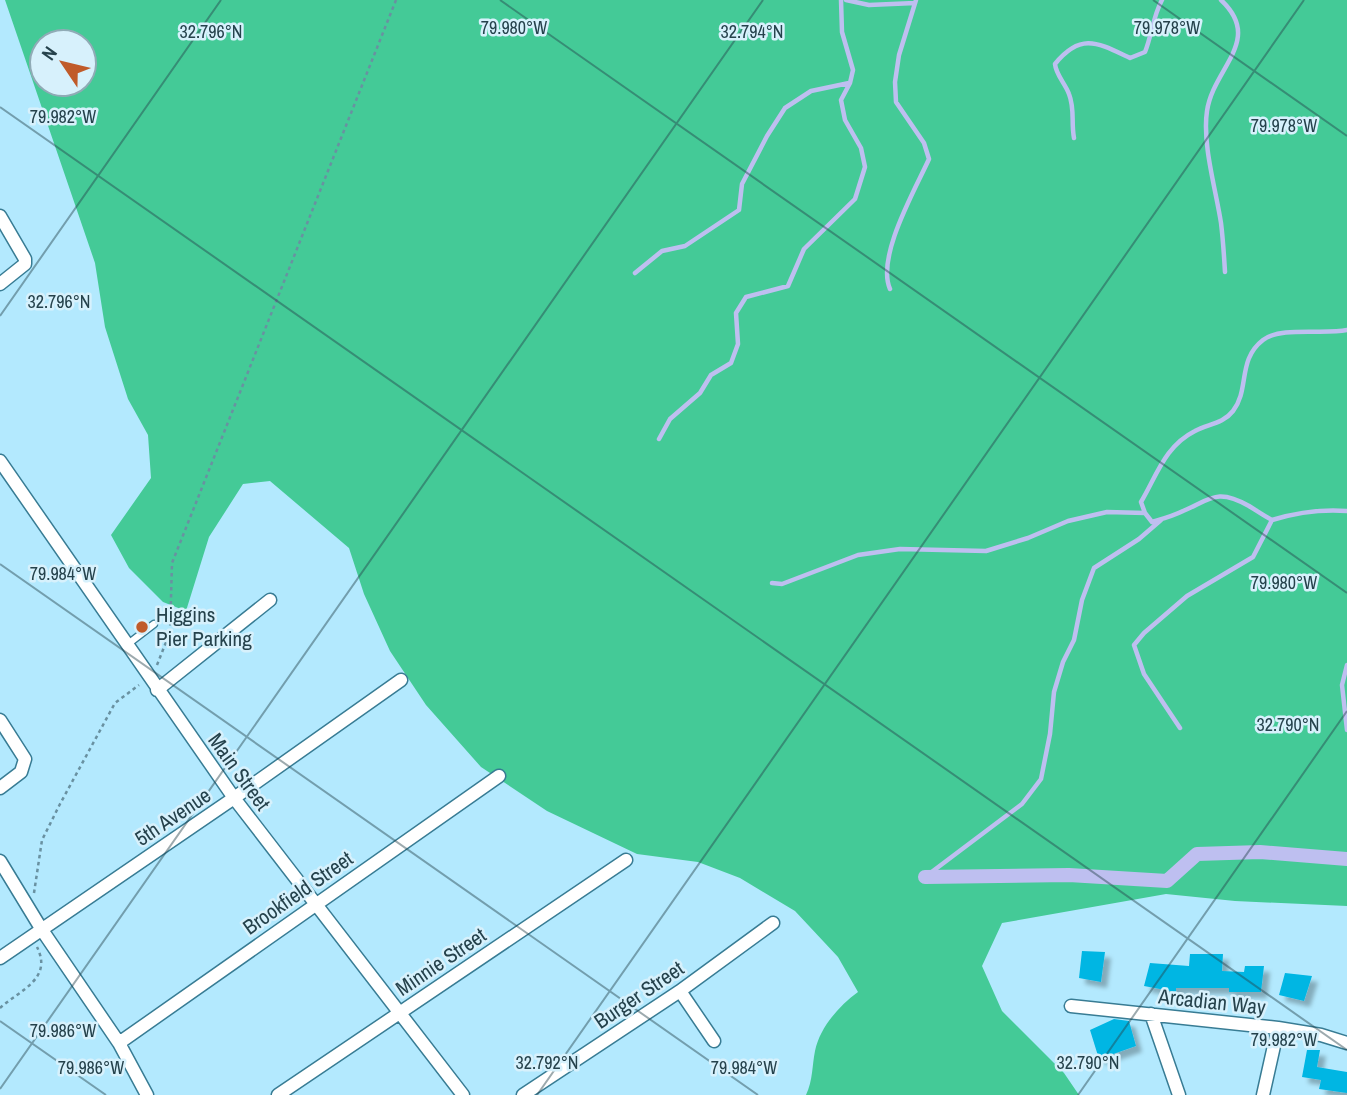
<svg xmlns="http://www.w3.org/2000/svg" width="1347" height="1095" viewBox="0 0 1347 1095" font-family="'Archivo Narrow',sans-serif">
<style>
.green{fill:#44ca97;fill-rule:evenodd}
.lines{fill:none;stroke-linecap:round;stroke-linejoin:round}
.stream{stroke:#bebff0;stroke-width:4.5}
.canal{stroke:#bebff0;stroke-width:14}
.building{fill:#06b6e3;filter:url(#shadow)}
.lane-casing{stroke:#387c94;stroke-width:9}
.street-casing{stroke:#387c94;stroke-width:15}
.path{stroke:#6991a1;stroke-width:2.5;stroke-dasharray:3.5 3.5;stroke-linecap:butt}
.lane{stroke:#fff;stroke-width:6}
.street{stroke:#fff;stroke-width:12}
.ticks{fill:none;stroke:#25424c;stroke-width:2;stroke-opacity:0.45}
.poi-dot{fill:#c05b2a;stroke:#d7f1fc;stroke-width:2.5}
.labels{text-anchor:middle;stroke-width:5;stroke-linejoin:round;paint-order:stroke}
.poi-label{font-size:21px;fill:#25424c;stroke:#d7f1fc;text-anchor:start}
.street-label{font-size:21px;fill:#25424c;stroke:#d7f1fc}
.ticks-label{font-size:18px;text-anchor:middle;fill:#25424c;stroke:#d7f1fc;stroke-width:5;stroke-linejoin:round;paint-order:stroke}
</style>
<defs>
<filter id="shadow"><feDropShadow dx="6" dy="6" stdDeviation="2" flood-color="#0004"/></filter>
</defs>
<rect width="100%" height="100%" fill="#b3e9fe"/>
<!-- green -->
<path class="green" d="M5,0h1342v906l-112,-5 -69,-7 -164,29 -20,43 20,45 62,62 15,22h-273c7,-15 6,-29 9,-44 5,-24 24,-45 43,-59l-20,-35 -43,-46 -55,-33 -42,-16 -61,-8 -90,-43 -66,-44 -55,-62 -36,-54 -26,-57 -15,-46 -79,-67 -27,3 -34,53 -23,74 -23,-9 -34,-34 -18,-33 40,-57 -3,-43 -20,-36 -23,-72 -10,-64zM42,42h42v42h-42z"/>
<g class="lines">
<!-- stream -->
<path class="stream" d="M846,0l23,5 46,-2
M1221,0c43,40 -8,68 -14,111 -5,33 9,79 14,112 2,16 3,32 4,49
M1074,138c-3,-15 1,-29 -5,-44 -4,-11 -13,-19 -14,-30 26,-32 43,-21 75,-6l15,-6c7,-17 8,-36 17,-52
M635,273l27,-22 23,-5 54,-36 3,-26 25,-48 18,-28 26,-17 38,-8
M890,289c-14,-32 25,-99 39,-130l-5,-16 -28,-41 -1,-20 4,-27 17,-55
M1347,330c-23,5 -66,-4 -84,10 -26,20 -13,49 -30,71 -10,13 -25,13 -38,20 -30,15 -38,44 -54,71l4,11 7,9c10,-3 21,-6 31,-11 28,-12 34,-23 66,-5 8,5 15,10 23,14 26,-8 48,-11 75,-9
M659,439l11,-20 30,-26 11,-18 20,-12 7,-19 -2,-31 10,-16 42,-11 16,-37 51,-50 10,-32 -4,-19 -16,-28 -4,-20 9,-17 3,-13 -11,-38 -1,-32
M772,583l10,1 76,-29 42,-6 86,2 42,-13 40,-17 39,-9 38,1
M1347,665l-5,20 5,45
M1180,728l-36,-54 -10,-29 10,-12 43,-37 66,-39 19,-37
M925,877l97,-73 19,-25 9,-45 4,-42 9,-30 11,-22 8,-40 12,-32 45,-29 22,-19"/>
<!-- canal -->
<path class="canal" d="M925,877l144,-2 98,6 30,-27 63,-2 87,7"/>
</g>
<!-- building -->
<path class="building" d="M1082,951l23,1 -4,30 -22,-4z
M1190,954h33l-1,17 22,1 1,-6h19l-3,26h-32v-4h-53v4l-32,-6 6,-23 39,3z
M1285,973l27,3 -8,25 -25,-6z
M1114,1019l15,2 7,25 -37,13 -9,-29z
M1307,1050h13l-3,17 30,5v21l-28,-4 2,-9 -19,-3z"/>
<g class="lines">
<!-- lane casing -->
<g class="lane-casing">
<path id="lane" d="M128,644l26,-20"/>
</g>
<!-- street casing -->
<g class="street-casing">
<path id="street" d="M0,216l25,43v5l-25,20
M0,461l234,337 229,297
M157,690l113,-90
M0,720l25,39 -4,13 -21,16
M0,861l42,69 77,113 28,52
M0,958l234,-160 167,-118
M680,991l34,50
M1071,1006l207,22 43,7 26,8
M1151,1014l28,81
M119,1043l380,-267
M278,1095l348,-235
M523,1095l157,-104 93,-68
M1263,1095l15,-67"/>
</g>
<!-- path -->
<path class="path" d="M157,665l13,-33 2,-69 224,-563
M34,893l8,-53 18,-36 55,-101 24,-18
M0,1008c20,-18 53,-29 37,-61"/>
<!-- lane -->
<use href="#lane" class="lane"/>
<!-- street -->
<use href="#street" class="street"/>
</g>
<!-- ticks -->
<path class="ticks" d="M500,0l847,593M1153,0l194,136M0,107l1347,943M0,316l221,-316M0,564l758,531M0,1021l106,74M0,1089l763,-1089M537,1095l767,-1095M1078,1095l269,-384"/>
<!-- markers -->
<circle class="poi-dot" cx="142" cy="627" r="7"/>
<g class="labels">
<!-- poi labels -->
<g class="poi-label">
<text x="156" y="622">Higgins<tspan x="156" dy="24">Pier Parking</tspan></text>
</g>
<!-- street labels -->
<g class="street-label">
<text transform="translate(239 772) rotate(54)" y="7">Main Street</text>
<text transform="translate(173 817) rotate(-34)" y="7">5th Avenue</text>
<text transform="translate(298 893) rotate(-35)" y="7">Brookfield Street</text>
<text transform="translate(441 962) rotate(-34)" y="7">Minnie Street</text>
<text transform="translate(639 995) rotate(-34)" y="7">Burger Street</text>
<text transform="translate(1212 1002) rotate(6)" y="7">Arcadian Way</text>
</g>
</g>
<g class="ticks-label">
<text x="514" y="34">79.980°W</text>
<text x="1167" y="34">79.978°W</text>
<text x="211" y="38">32.796°N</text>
<text x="752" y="38">32.794°N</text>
<text x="63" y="123">79.982°W</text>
<text x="1284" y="132">79.978°W</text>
<text x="59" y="308">32.796°N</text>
<text x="63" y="580">79.984°W</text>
<text x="1284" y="589">79.980°W</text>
<text x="1288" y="731">32.790°N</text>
<text x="63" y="1037">79.986°W</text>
<text x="1284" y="1046">79.982°W</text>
<text x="547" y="1069">32.792°N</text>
<text x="1088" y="1069">32.790°N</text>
<text x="91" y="1074">79.986°W</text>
<text x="744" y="1074">79.984°W</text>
</g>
<!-- north arrow -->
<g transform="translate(63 63) rotate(305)"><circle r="33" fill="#d7f1fc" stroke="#90abb6" stroke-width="2"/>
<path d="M0-5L12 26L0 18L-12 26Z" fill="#c05b2a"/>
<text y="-10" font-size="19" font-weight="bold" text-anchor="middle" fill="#25424c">N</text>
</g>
</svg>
